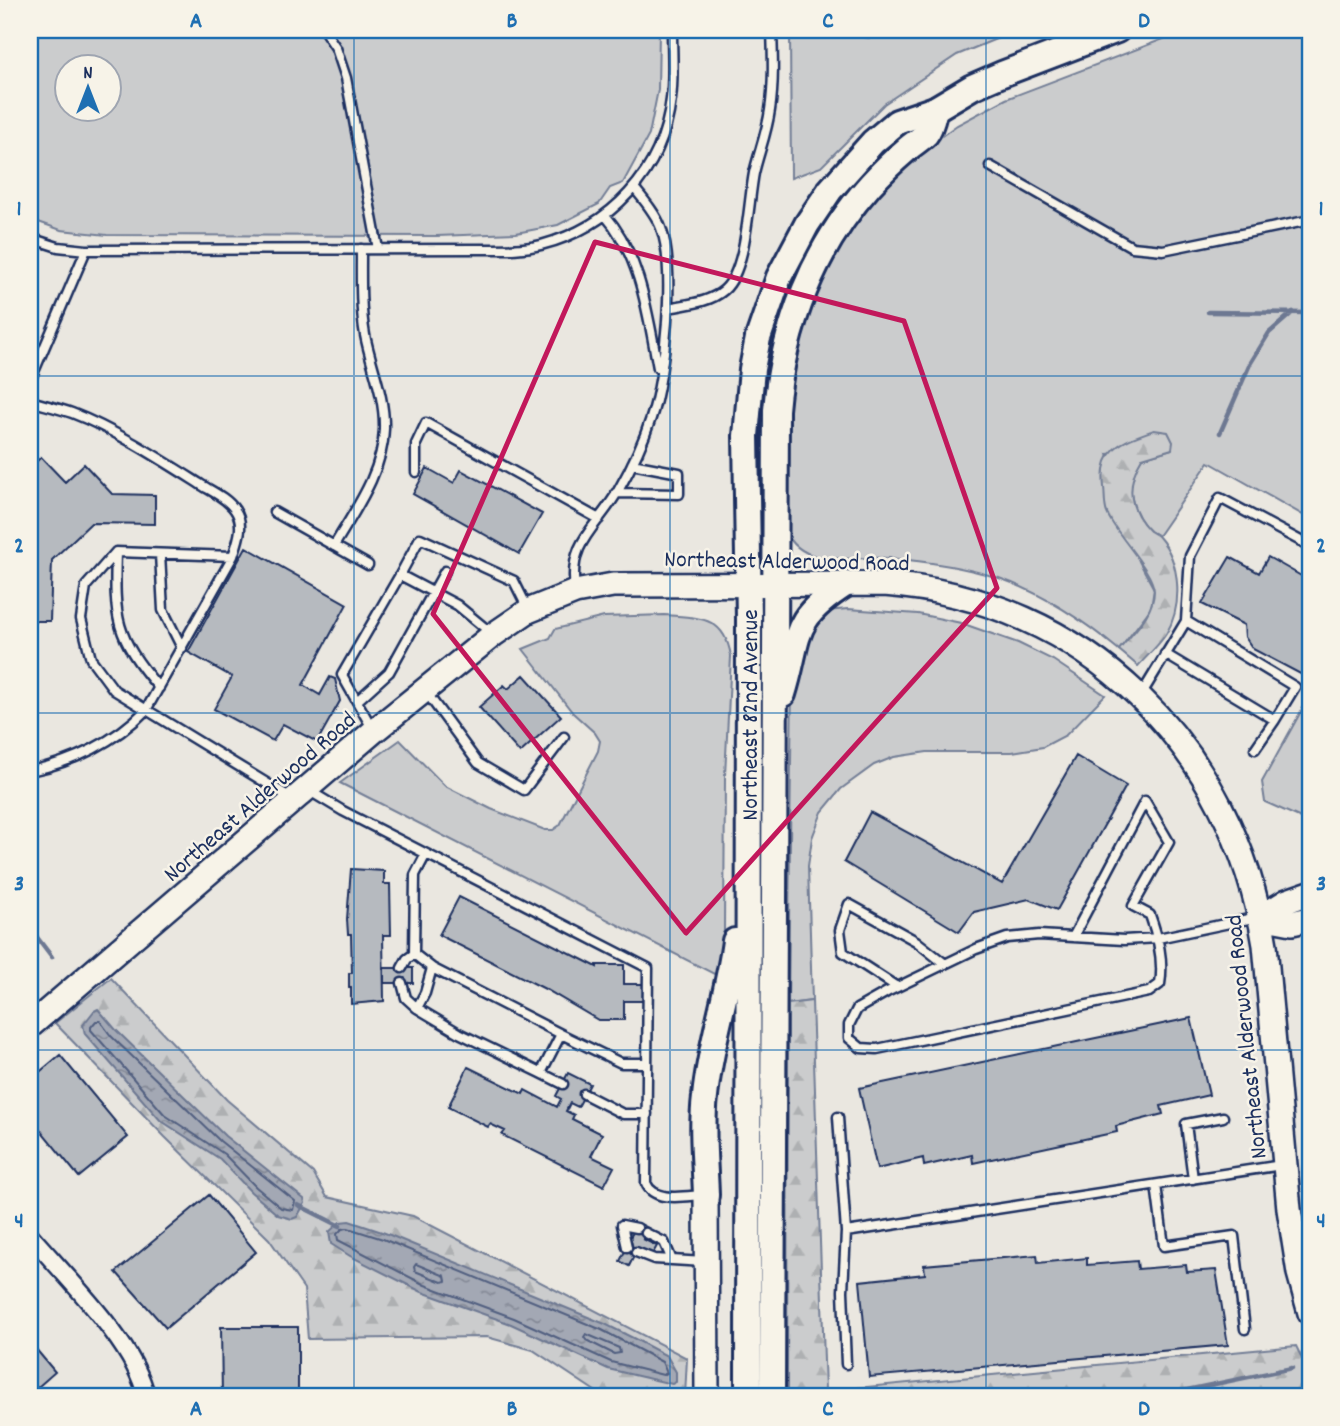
<svg xmlns="http://www.w3.org/2000/svg" width="1340" height="1426" viewBox="0 0 1340 1426" font-family="Dekko,sans-serif">
<style>
.grass{fill:#cbcccd;stroke:#737e96;stroke-width:2;fill-rule:evenodd}
.forest{fill:url(#forest-firs);stroke:#737e96;stroke-width:2}
.water{fill:url(#water-ripples);stroke:#6d7892;stroke-width:2}
.lines{fill:none;stroke-linecap:round;stroke-linejoin:round}
.shore{stroke:#515f80;stroke-width:2}
.stream{stroke:#6d7892;stroke-width:4.5}
.building{fill:#b6babf;stroke:#1b2f5e;stroke-width:2}
.lane-casing{stroke:#1b2f5e;stroke-width:13}
.street-casing{stroke:#1b2f5e;stroke-width:21}
.secondary-casing{stroke:#1b2f5e;stroke-width:28}
.primary-casing{stroke:#1b2f5e;stroke-width:30}
.lane{stroke:#f7f3e8;stroke-width:8}
.street{stroke:#f7f3e8;stroke-width:16}
.secondary{stroke:#f7f3e8;stroke-width:23}
.primary{stroke:#f7f3e8;stroke-width:24}
.marked{fill:none;stroke:#c2185b;stroke-width:5;stroke-linejoin:round}
.grid{fill:none;stroke:#1f6fb2;stroke-width:2;stroke-opacity:0.55}
.labels{text-anchor:middle;stroke-width:5;stroke-linejoin:round;paint-order:stroke}
.street-label{font-size:24px;fill:#1b2f5e;stroke:#f7f3e8}
.neatline{fill:none;stroke:#1f6fb2;stroke-width:2.5}
.grid-label{font-size:23px;text-anchor:middle;font-weight:bold;fill:#1f6fb2}
</style>
<defs>
<pattern id="forest-firs" width="22" height="20" patternUnits="userSpaceOnUse" patternTransform="scale(1.75)"><rect width="22" height="20" fill="#cbcccd"/><path d="M5 1l3.5 6h-7zM16 11l3.5 6h-7z" fill="#aeb0b2"/></pattern>
<pattern id="water-ripples" width="26" height="14" patternUnits="userSpaceOnUse" patternTransform="scale(1.75)"><rect width="26" height="14" fill="#a3a8b4"/><path d="M2 4q2-2 4 0t4 0M15 11q2-2 4 0t4 0" fill="none" stroke="#848996"/></pattern>
</defs>
<rect width="100%" height="100%" fill="#eae7e0"/>
<filter id="ink" filterUnits="userSpaceOnUse"><feTurbulence type="fractalNoise" baseFrequency=".0143" numOctaves="2"/><feDisplacementMap in="SourceGraphic" scale="14" xChannelSelector="R" yChannelSelector="G"/><feConvolveMatrix kernelMatrix="1 2 1 2 8 2 1 2 1" color-interpolation-filters="sRGB"/></filter>
<g filter="url(#ink)">
<!-- grass -->
<path class="grass" d="M30,30h629l-1,60 -9,45 -26,48 -13,5 -11,16 -41,21 -42,8 -79,3 -330,-1 -46,-5 -31,-11zM66,66h42v42h-42z
M790,30h48l2,3 29,5 17,-8h132l-61,25 -73,49 -63,63 -30,11z
M1187,30h123v489l-101,-57 -51,74c-20,-10 -33,-42 -25,-64 2,-4 6,-9 9,-14l30,-9 -64,5 31,107 15,28 -3,19 -32,42c-35,-29 -77,-57 -120,-72 -35,-11 -74,-17 -111,-20 -34,-2 -86,12 -102,-27l2,-140 19,-78 19,-42 30,-53 27,-31 38,-36 36,-26 49,-26z
M848,609l70,5 43,9 57,20 35,17 52,35 -39,40 -23,12 -31,5h-85l-33,5 -20,8 -33,24 -19,23 -10,26 -4,28 4,135 -24,3 4,-322 7,-32 27,-39z
M664,615c34,3 60,0 67,41l-6,120 -1,154 -4,47 -380,-194 60,-43 45,46 46,23 54,21h8l7,-5 38,-74 2,-10 -5,-8 -22,-20 -50,-64 27,-11 5,-9 49,-12z
M1310,695v127l-45,-20 -3,-20z"/>
<!-- forest -->
<path class="forest" d="M1154,430l14,2 5,10 -1,7 -30,9c-16,26 -15,50 8,73 3,2 7,3 9,6 22,25 24,69 7,97 -7,11 -19,22 -28,32l-19,-16c13,-17 35,-36 35,-59 -1,-21 -39,-57 -47,-78 -3,-7 -2,-18 -3,-26 -5,-39 19,-46 50,-57z
M111,978l116,122 86,73 14,24 86,19 274,142 -2,38 -84,-1 -68,-45 -46,-13 -179,2 -4,-50 -35,-50 -104,-102 -110,-114z
M812,1001l13,390 471,-45 14,29v18l-8,3h-515l1,-392z"/>
<!-- water -->
<path class="water" d="M98,1009l18,21 109,106 79,63 1,4 -8,14 -5,2 -14,-4 -27,-23 -31,-33 -60,-39 -75,-86 -2,-9 11,-14z
M349,1221l36,12 220,91 30,15 32,17 9,16v10l-4,2 -64,-15 -97,-45 -89,-32 -72,-36 -19,-12 -2,-12 11,-10z"/>
<g class="lines">
<!-- shore -->
<path class="shore" d="M96,1021h4l11,15 109,105 75,60 -2,9 -12,-2 -25,-21 -32,-33 -59,-39 -74,-85v-3z
M348,1228l35,11 219,91 60,32 5,11 -4,2 -52,-13 -97,-44 -89,-33 -87,-45 -1,-6 5,-5z
M416,1264l29,12 1,5 -4,1 -27,-11 -1,-4z
M586,1334l33,14 1,5 -6,1 -28,-14 -2,-3z"/>
<!-- stream -->
<path class="stream" d="M1208,312l102,1
M1220,433l30,-69 19,-31 24,-21
M30,928l22,29
M298,1205l42,21
M1158,1396l134,-28"/>
</g>
<!-- building -->
<path class="building" d="M41,457l24,25 19,-18 28,30 43,1v29l-64,-1 -39,37 -2,61h-20v-153z
M427,468l27,15 7,-13 81,44 -23,40 -106,-60z
M246,547l101,57 -44,81 17,10 10,-18 5,2 5,22 -23,41 -34,-18 -10,17 -59,-32 18,-32 -44,-25z
M1230,557l29,16 9,-16 42,24v98l-57,-30 -8,-12 -1,-12 -42,-21z
M524,675l37,41 -41,37 -41,-46 25,-22 4,4z
M1076,756l50,30 -69,124 -28,-11 -55,13 -15,20 -115,-70 26,-50 132,72z
M351,869l33,2v13h6l1,51h-8l1,66 -33,3v-16h-2v-15h3l-1,-39h-3l-1,-15z
M459,897l138,70v-2h27v19h19v17h-19v19h-26l-51,-30 -108,-55z
M384,968h29v15h-29z
M1191,1018l18,77 -48,11 2,8 -47,12 1,6 -144,31 -1,-8 -48,11 -1,-8 -46,11 -18,-81z
M60,1055l68,82 -49,40 -49,-60v-37z
M468,1067l55,27 2,-4 32,17 4,-8 -5,-3 12,-23 22,11 -12,23 -8,-4 -4,8 8,4 -2,4 30,15 -11,22 23,11 -10,19 -102,-51 3,-4 -15,-7 -2,3 -40,-20z
M209,1195l47,57 -90,76 -50,-56z
M639,1223l9,5 -5,11 14,7 -5,9 -14,-7 -9,18 -9,-5 9,-18 -2,-1z
M1037,1255l1,8 49,-5v7l50,-4 1,8 48,-4 1,7 29,-2 12,75 -359,32 -9,-96 65,-7 -1,-9z
M221,1327h77v69h-76z
M30,1342l25,30 -25,22z"/>
<g class="lines">
<!-- lane casing -->
<g class="lane-casing">
<path id="lane" d="M324,30l12,18 10,30 32,171
M990,166l142,81 31,3 147,-30
M605,215c36,41 43,101 53,153
M30,238l28,9 28,3 396,-1c19,0 40,1 59,-4 69,-18 122,-72 130,-146 3,-22 1,-46 1,-69
M668,308c19,-4 41,-5 56,-18 23,-20 24,-86 30,-117 5,-21 13,-41 16,-63 4,-26 3,-53 2,-80
M30,381l56,-131
M30,401c14,4 28,7 42,12 42,16 90,47 128,71 11,7 27,14 35,26 10,14 3,31 -2,46
M416,472v-28l10,-21 173,96
M616,493l63,1v-21l-47,-9
M274,512l94,53
M334,546c21,-36 49,-74 50,-117 1,-33 -13,-63 -19,-94 -5,-28 -4,-57 -4,-86
M116,552c-2,67 -1,84 43,136
M160,554l3,56 19,38
M400,575l20,-37 94,43 13,26
M575,589c-7,-48 22,-61 43,-98 13,-23 25,-48 33,-73 14,-40 25,-150 10,-190 -5,-14 -17,-28 -26,-39
M1186,621l4,-65 30,-58 90,48
M426,692l52,71 46,27 40,-53
M1141,695l45,-74 109,66 -20,33 -110,-66
M357,701l32,-29 56,-101
M372,728l-30,-53 58,-100 57,30 34,28
M1255,749l20,-29
M30,771c43,-9 85,-29 116,-61l87,-154 -117,-4 -30,34 -5,33 10,40 23,31 177,108
M308,790l35,21 305,157 -2,215c8,20 39,13 57,12
M426,854l-11,21 -1,79 18,14
M1073,937l72,-136 24,41 -36,64 17,9c8,22 14,45 10,69l-11,8 -272,57 -16,-1 -12,-10v-13l8,-16 30,-17 89,-43 31,-11 32,-3 85,5 34,-2 100,-21
M402,968l5,-9 7,-5
M402,983l4,15 11,10
M897,987l-54,-35 -3,-22 9,-26 67,37 29,23
M561,1034l-129,-66 -7,25 -8,15 42,25 82,40 20,-39 60,29h26
M541,1073l22,11
M584,1094l39,20h24
M838,1117l8,115 436,-67
M1193,1179l-7,-55 37,-7
M1156,1185l8,61 70,-10 11,93
M846,1232l-3,59 3,73
M627,1247l-5,-22 15,3
M636,1252l18,7 18,1 -8,-18 -18,-9
M672,1260l32,2"/>
</g>
<!-- street casing -->
<g class="street-casing">
<path id="street" d="M30,1235c35,41 106,110 116,161"/>
</g>
<!-- secondary casing -->
<g class="secondary-casing">
<path id="secondary" d="M1261,917l26,-16 23,-8
M1261,917l31,6 18,-4
M30,1026l344,-295 119,-96 35,-24 47,-19 38,-7 271,-1c203,15 349,163 381,361l24,264 10,64 11,40
M706,1195l1,201"/>
</g>
<!-- primary casing -->
<g class="primary-casing">
<g id="primary">
<path d="M783,694c18,-58 5,-73 63,-110"/>
<path d="M706,1195c-1,-32 -5,-66 -1,-98 5,-53 23,-103 30,-156"/>
<path id="s1" d="M748,1396l1,-777 -3,-183 6,-67 6,-31 21,-61 28,-53 23,-34 43,-48 24,-20 38,-13 37,-22 30,-13 115,-44"/>
<path d="M772,1396l4,-986c7,-83 38,-162 94,-225 11,-12 22,-23 35,-34 6,-6 15,-11 21,-17 5,-6 7,-17 9,-25"/>
</g>
</g>
<!-- lane -->
<use href="#lane" class="lane"/>
<!-- street -->
<use href="#street" class="street"/>
<!-- secondary -->
<use href="#secondary" class="secondary"/>
<!-- primary -->
<use href="#primary" class="primary"/>
</g>
</g>
<!-- marked area -->
<path class="marked" d="M595,242l309,79 93,267 -311,345 -253,-319z"/>
<!-- grid -->
<path class="grid" d="M354,30v1366M670,30v1366M986,30v1366M30,376h1280M30,713h1280M30,1050h1280"/>
<g class="labels">
<!-- street labels -->
<g class="street-label">
<text transform="translate(787 560) rotate(1)" y="8">Northeast Alderwood Road</text>
<text dy="8" stroke="none"><textPath href="#s1" startOffset="681">Northeast 82nd Avenue</textPath></text>
<text transform="translate(259 796) rotate(-41)" y="8">Northeast Alderwood Road</text>
<text transform="translate(1245 1037) rotate(-96)" y="8">Northeast Alderwood Road</text>
</g>
</g>
<!-- margin -->
<rect width="1340" height="1426" fill="none" stroke="#f7f3e8" stroke-width="77"/>
<!-- north arrow -->
<g transform="translate(88 88)"><circle r="33" fill="#f7f3e8" stroke="#9fa5b1" stroke-width="2"/>
<path d="M0-5L12 26L0 18L-12 26Z" fill="#1f6fb2"/>
<text y="-10" font-size="19" font-weight="bold" text-anchor="middle" fill="#1b2f5e">N</text>
</g>
<rect x="38" y="38" width="1264" height="1350" class="neatline"/>
<g class="grid-label">
<text x="196" y="27">A</text>
<text x="512" y="27">B</text>
<text x="828" y="27">C</text>
<text x="1144" y="27">D</text>
<text x="19" y="215">1</text>
<text x="1321" y="215">1</text>
<text x="19" y="552">2</text>
<text x="1321" y="552">2</text>
<text x="19" y="890">3</text>
<text x="1321" y="890">3</text>
<text x="19" y="1227">4</text>
<text x="1321" y="1227">4</text>
<text x="196" y="1415">A</text>
<text x="512" y="1415">B</text>
<text x="828" y="1415">C</text>
<text x="1144" y="1415">D</text>
</g>
</svg>
